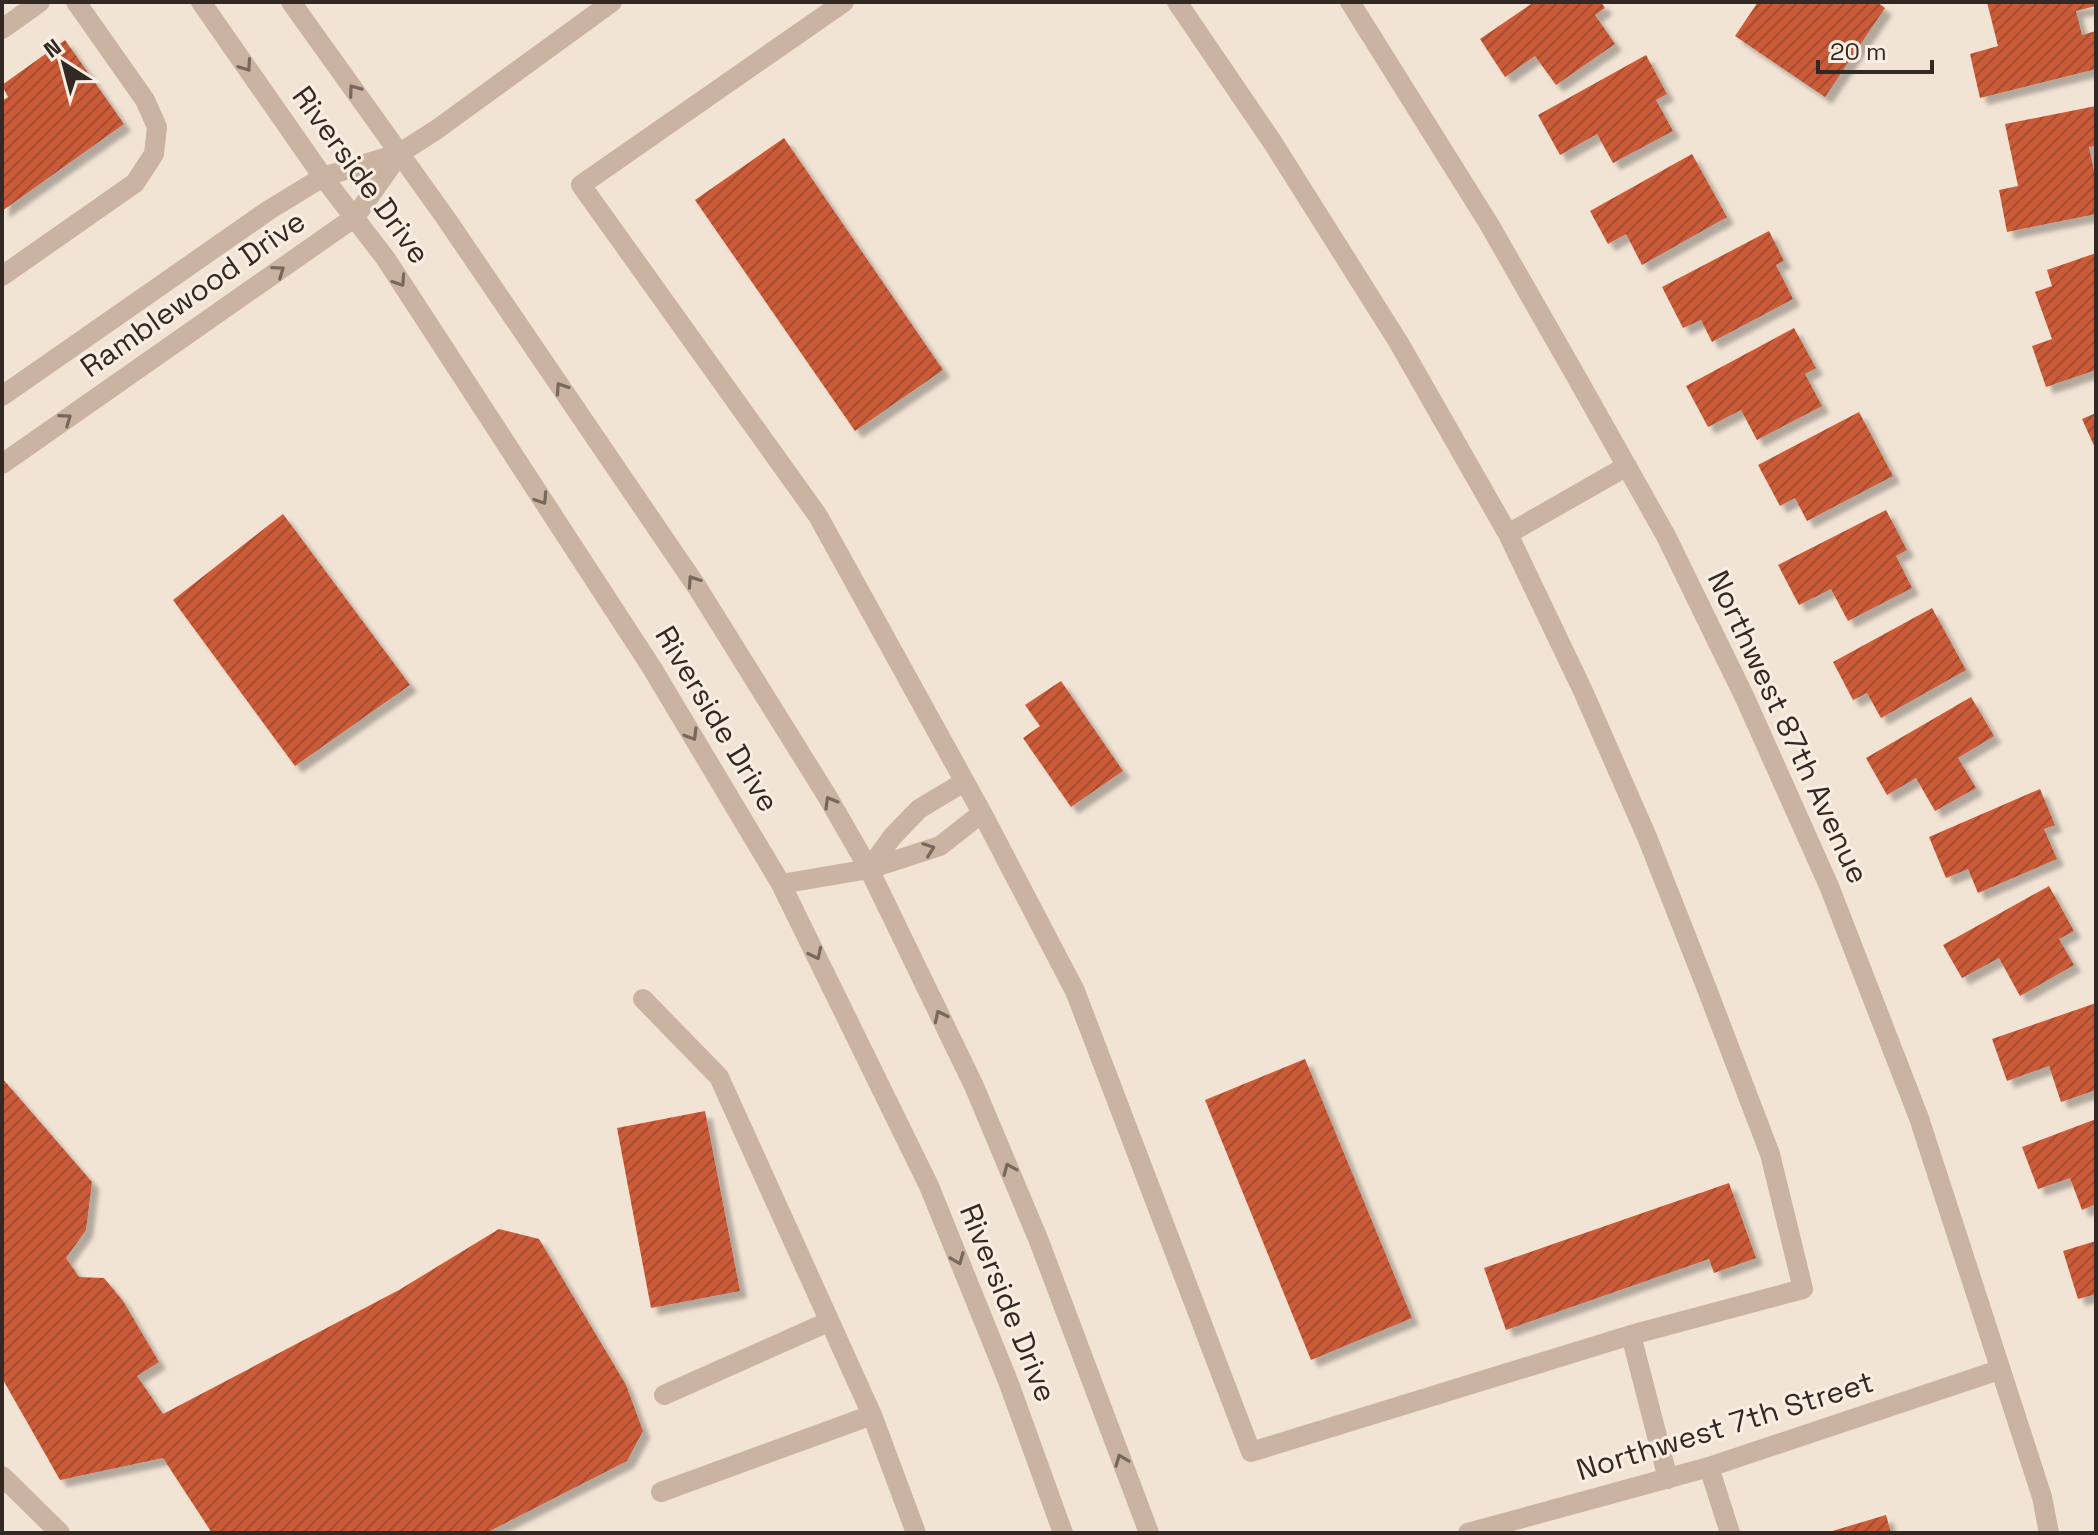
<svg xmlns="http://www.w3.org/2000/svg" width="2098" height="1535" viewBox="0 0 2098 1535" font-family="'Space Grotesk',sans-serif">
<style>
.building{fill:url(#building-hatch);filter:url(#shadow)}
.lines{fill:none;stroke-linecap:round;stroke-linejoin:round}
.minor{stroke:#cab3a1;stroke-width:20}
.oneway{stroke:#77675c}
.labels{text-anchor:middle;stroke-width:6;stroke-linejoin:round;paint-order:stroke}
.street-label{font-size:30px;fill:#332924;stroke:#f9eee1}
</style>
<defs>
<pattern id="building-hatch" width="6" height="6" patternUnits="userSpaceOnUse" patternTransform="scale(2)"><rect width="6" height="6" fill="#cc5b38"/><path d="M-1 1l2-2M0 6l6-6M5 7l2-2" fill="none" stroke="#a64b2f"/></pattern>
<filter id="shadow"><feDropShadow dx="7" dy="7" stdDeviation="2" flood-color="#0004"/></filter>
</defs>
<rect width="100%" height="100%" fill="#f2e4d5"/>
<!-- building -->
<path class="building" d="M1534,2h67l4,6 -10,7 20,29 -59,41 -21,-29 -30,21 -25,-38z
M1758,2h119l8,6 -60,89 -90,-61z
M1987,2h109v4l-20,5 6,24 14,-4v38l-116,29 -10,-44 28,-8z
M65,40l59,84 -122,87v-110l6,-4 -6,-12z
M1646,55l21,39 -11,6 17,31 -60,32 -16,-29 -37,21 -22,-40z
M2096,106v40l-7,1 7,34v33l-89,18 -8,-42 19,-4 -13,-62z
M784,138l159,232 -88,61 -160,-231z
M1692,154l35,63 -85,48 -16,-31 -18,10 -18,-33z
M1769,231l15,30 -8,4 17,34 -81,43 -11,-22 -18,8 -21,-41z
M2096,253v117l-50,17 -14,-41 20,-7 -17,-47 17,-6 -5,-16z
M1794,328l22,40 -11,6 17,32 -65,34 -16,-30 -33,17 -22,-41z
M1859,412l34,64 -86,45 -12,-23 -15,8 -22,-41z
M2096,413v37l-14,-31z
M1886,510l21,40 -11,6 16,32 -64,33 -17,-32 -32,16 -21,-40z
M283,514l127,171 -115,81 -122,-166z
M1932,608l34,62 -85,48 -14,-25 -14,7 -20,-38z
M1061,681l62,90 -52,36 -48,-69 17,-12 -15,-21z
M1971,697l23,39 -36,22 18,30 -41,23 -19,-33 -29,17 -21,-37z
M2040,789l15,36 -11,4 13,30 -79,34 -10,-24 -22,9 -17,-41z
M2049,886l25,45 -15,8 15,26 -54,31 -21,-38 -37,20 -19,-33z
M2096,1003v87l-35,12 -12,-36 -42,15 -15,-42z
M1305,1059l107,259 -101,42 -106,-260z
M2,1078l90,104 -6,48 -20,28 13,19 25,1 19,23 36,61 -22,14 26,38 236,-124 100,-61 40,10 87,146 17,46 -16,30 -141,72h-274l-49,-75 -103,22 -58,-102z
M705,1111l35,180 -89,17 -34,-180z
M2096,1119v85l-14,6 -12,-32 -32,11 -16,-42z
M1729,1183l27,75 -42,15 -5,-14 -203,71 -22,-62z
M2096,1241v53l-18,5 -15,-48z
M1886,1515l5,18h-62v-1z"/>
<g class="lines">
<!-- minor -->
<path class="minor" d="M201,2l122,175 63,82 266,409 129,216 148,302 79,195 55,152
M291,2l154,215 252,370 130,209 42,73 105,217 65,155 110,292
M844,2l-263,183 237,331 164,297 93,178 176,461 380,-117 172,-46 -33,-135 -65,-170 -58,-147 -64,-146 -75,-157 -109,-191 -126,-200 -96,-141
M1350,2l139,222 88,154 89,158 79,162 84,188 90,232 123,379 7,36
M2,29l38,-27
M2,276l133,-93 19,-29 3,-27 -12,-27 -69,-98
M2,396l267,-186 54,-33 77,-24 36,-23 176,-128
M2,464l353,-247 45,-64
M1508,534l119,-68
M869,869l23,-32 27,-28 45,-27
M781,884l88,-15 71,-23 42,-33
M643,999l76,78 153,338 44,118
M1631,1335l37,144
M664,1395l164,-73
M1709,1467l21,66
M2,1476l58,57
M661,1492l211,-77
M1468,1533l241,-66 290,-97"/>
</g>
<!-- one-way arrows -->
<defs><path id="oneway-chevron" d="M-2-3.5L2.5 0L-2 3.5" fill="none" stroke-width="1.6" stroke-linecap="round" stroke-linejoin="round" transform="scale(2)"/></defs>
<g class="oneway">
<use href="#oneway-chevron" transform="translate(246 66) rotate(55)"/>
<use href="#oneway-chevron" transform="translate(354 90) rotate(-126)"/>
<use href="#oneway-chevron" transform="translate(279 271) rotate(-35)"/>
<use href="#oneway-chevron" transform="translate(400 281) rotate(57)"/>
<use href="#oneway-chevron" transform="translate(561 388) rotate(-124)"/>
<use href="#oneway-chevron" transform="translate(66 419) rotate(-35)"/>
<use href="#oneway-chevron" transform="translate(542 499) rotate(57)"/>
<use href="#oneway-chevron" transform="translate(693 581) rotate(-124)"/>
<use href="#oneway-chevron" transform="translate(692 735) rotate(59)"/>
<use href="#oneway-chevron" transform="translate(830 802) rotate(-120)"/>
<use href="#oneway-chevron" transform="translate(929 849) rotate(-20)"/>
<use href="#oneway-chevron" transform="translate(816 954) rotate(64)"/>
<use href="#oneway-chevron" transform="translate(940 1016) rotate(-116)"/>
<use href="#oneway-chevron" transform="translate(1009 1169) rotate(-113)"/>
<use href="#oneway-chevron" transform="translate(958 1259) rotate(68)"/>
<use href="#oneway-chevron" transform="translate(1121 1460) rotate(-111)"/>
</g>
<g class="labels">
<!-- street labels -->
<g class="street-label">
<text transform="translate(361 175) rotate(54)" y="10">Riverside Drive</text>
<text transform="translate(193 294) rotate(-35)" y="10">Ramblewood Drive</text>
<text transform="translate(717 719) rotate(59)" y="10">Riverside Drive</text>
<text transform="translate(1788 727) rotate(65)" y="10">Northwest 87th Avenue</text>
<text transform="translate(1008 1303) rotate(68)" y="10">Riverside Drive</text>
<text transform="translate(1725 1426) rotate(-17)" y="10">Northwest 7th Street</text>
</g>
</g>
<!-- border -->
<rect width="2098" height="1535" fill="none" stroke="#332924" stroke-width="8"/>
<!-- north arrow -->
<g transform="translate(64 64) rotate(324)" stroke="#f9eee1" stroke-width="6" paint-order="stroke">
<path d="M0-6L14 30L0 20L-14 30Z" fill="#332924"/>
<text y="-12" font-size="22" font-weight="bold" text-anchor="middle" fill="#332924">N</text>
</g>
<!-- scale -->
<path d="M1818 60v12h114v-12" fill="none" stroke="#332924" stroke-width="4"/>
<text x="1830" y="60" font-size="24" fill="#332924" stroke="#f9eee1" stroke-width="6" paint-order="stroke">20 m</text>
</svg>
